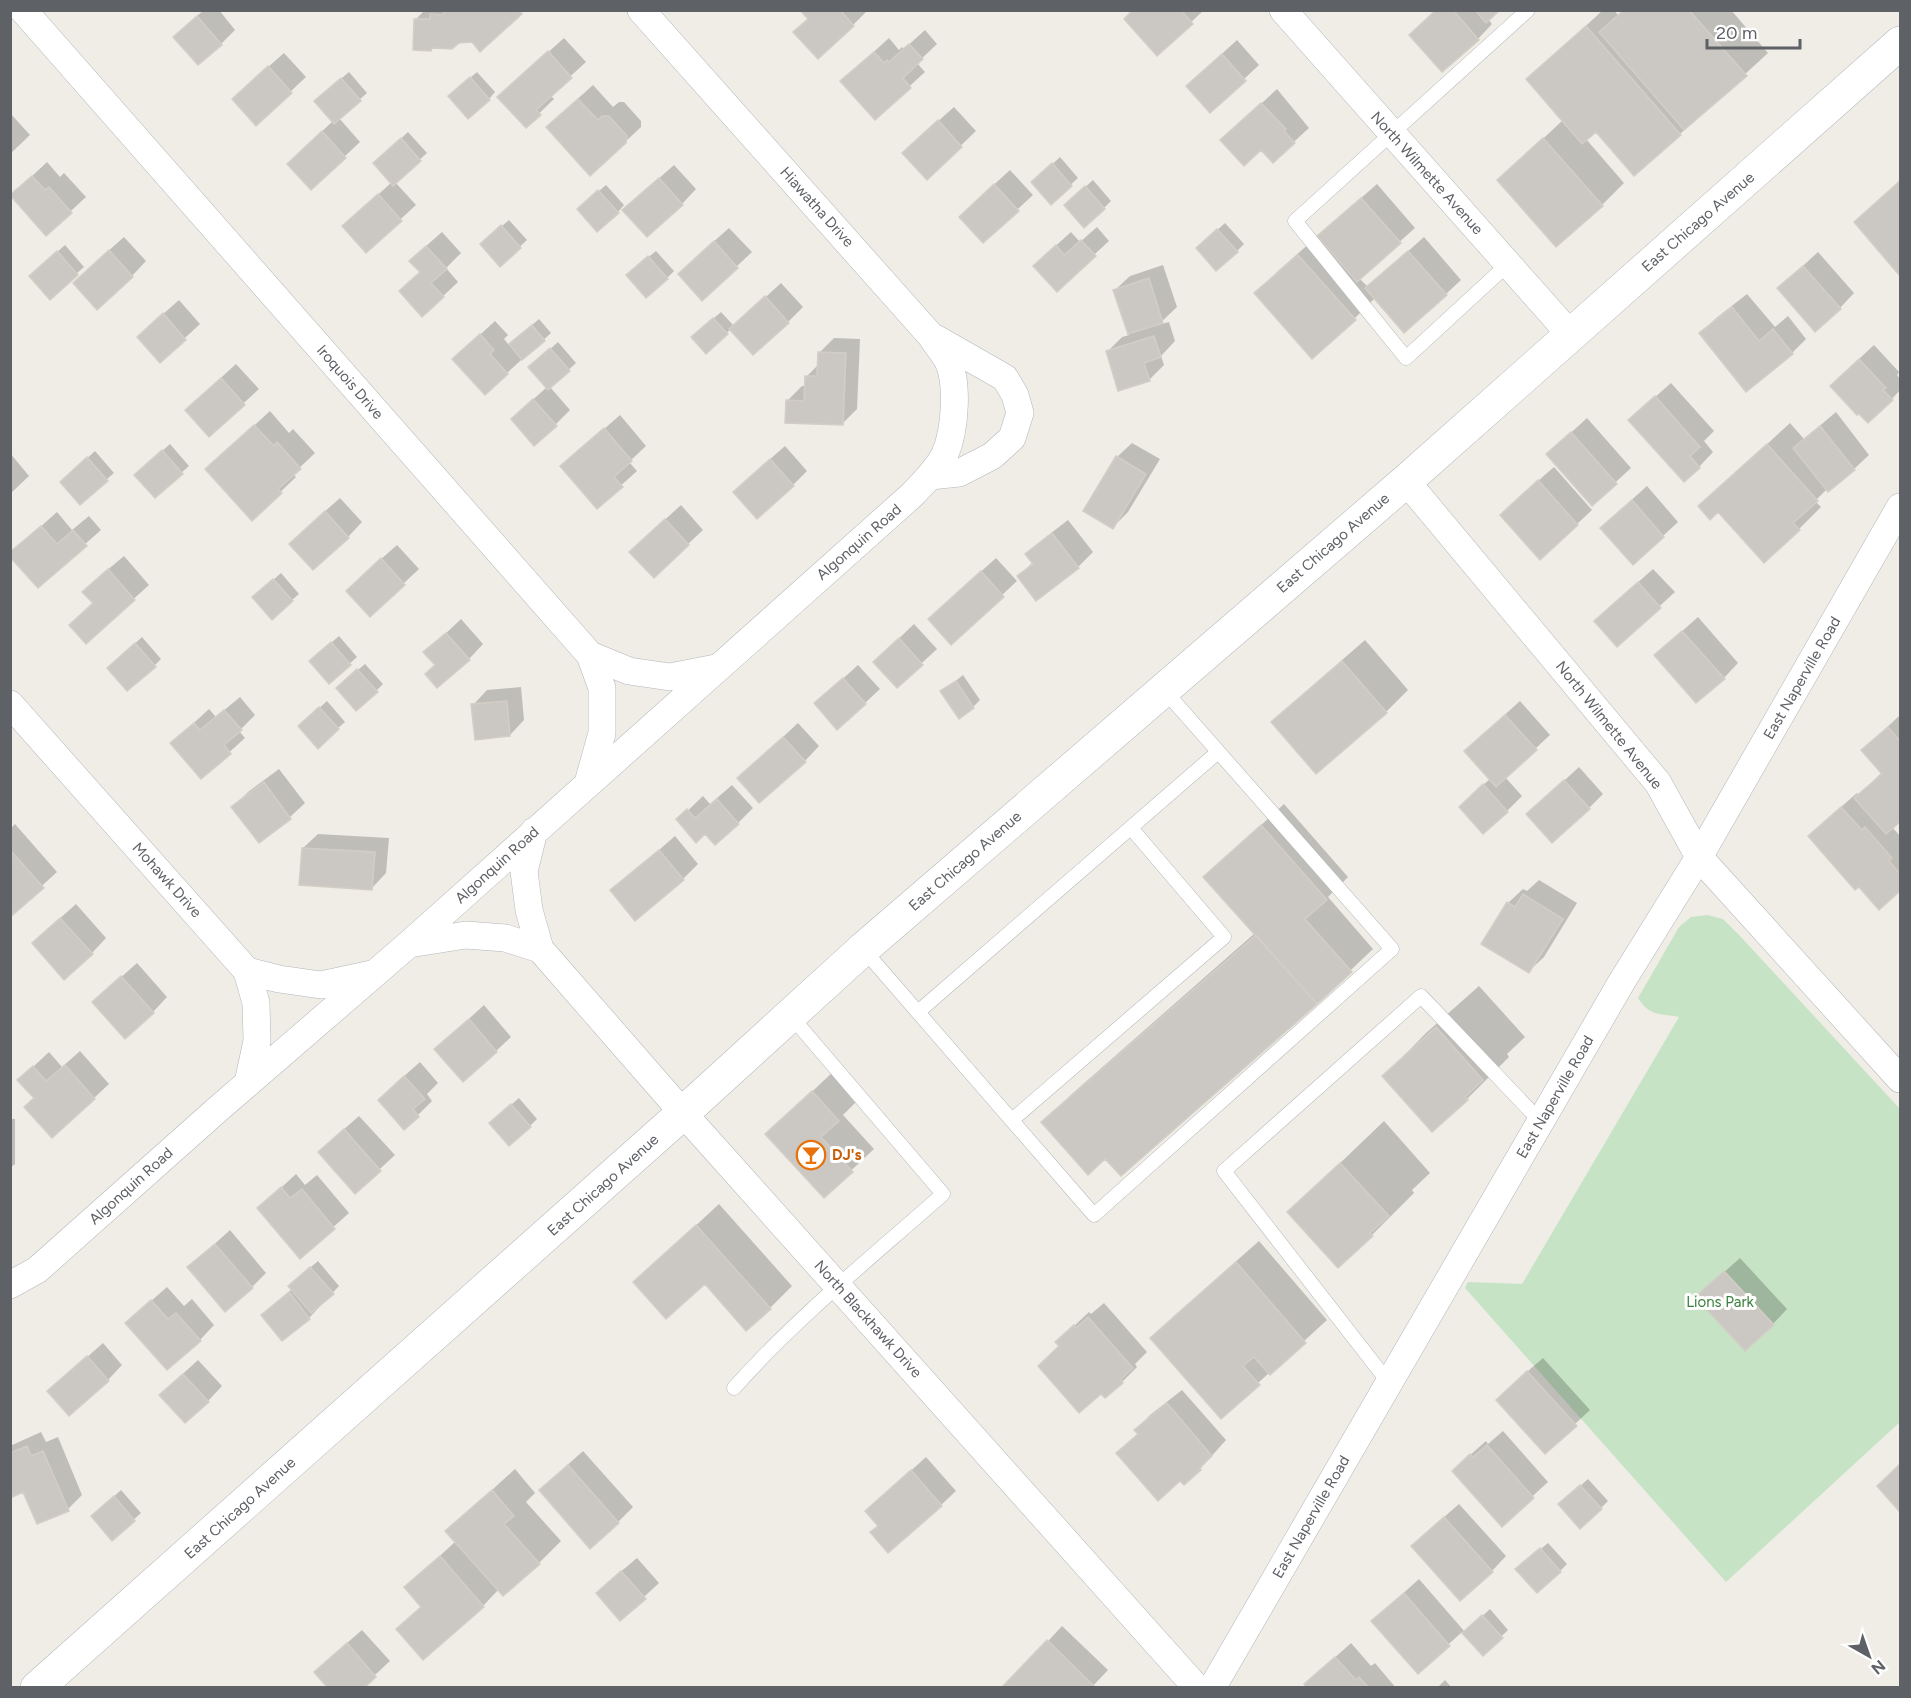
<svg xmlns="http://www.w3.org/2000/svg" width="1911" height="1698" viewBox="0 0 1911 1698" font-family="Figtree,sans-serif">
<style>
.green{fill:#c6e4c5}
.shadow{fill:#0003}
.building{fill:#cbc8c4;stroke:#d3cec5;stroke-width:1.5}
.lines{fill:none;stroke-linecap:round;stroke-linejoin:round}
.service-casing{stroke:#b3b6ba;stroke-width:15}
.minor-casing{stroke:#b3b6ba;stroke-width:28}
.secondary-casing{stroke:#b5b8bd;stroke-width:34}
.service{stroke:#fff;stroke-width:14}
.minor{stroke:#fff;stroke-width:27}
.secondary{stroke:#fff;stroke-width:33}
.labels{text-anchor:middle;stroke-width:6;stroke-linejoin:round;paint-order:stroke}
.street-label{font-size:15px;fill:#5e6166;stroke:#fff}
.food-label{font-size:15px;font-weight:bold;fill:#c56008;stroke:#fff;text-anchor:start}
.park-label{font-size:15px;fill:#3b803c;stroke:#fff}
</style>
<rect width="100%" height="100%" fill="#efede6"/>
<!-- green -->
<path class="green" d="M1707,915l16,4 18,18 159,172v313l-174,160 -261,-294 3,-6 54,2 157,-267c-19,-4 -29,0 -41,-19l41,-71 12,-10z"/>
<!-- shadow -->
<path class="shadow" d="M204,10h15l16,20 -14,14 -31,-22z
M425,10h99l-43,40 -8,-9 -39,5 -3,3 -15,-30z
M802,10h66l-15,15 -44,-6z
M1134,10h70l-47,44z
M1437,10h61l-10,9 4,5 -14,15z
M1603,10h11l4,5 5,-5h108l37,43 -88,81 -84,-4 -10,9 38,44 -22,22 -103,-25 64,-60 -35,-41z
M925,30l12,14 -20,19 8,9 -50,46 -18,-51 32,-29 10,12 3,-3 2,2z
M564,38l22,24 -36,33 4,4 -28,27 -12,-43z
M1237,40l22,25 -49,46 -8,-39z
M284,53l22,24 -50,47 -7,-40z
M349,72l18,21 -28,25 21,24 -49,46 -8,-39 30,-28 -10,-27z
M477,72l18,20 -6,7 -32,-10z
M593,85l20,22 6,-5h5l17,19v6l-16,15 -62,-30z
M1277,89l32,39 -36,33 -36,-35z
M954,107l22,24 -49,47 -8,-40z
M10,113l20,22 -20,19z
M408,132l19,21 -32,29 21,23 -50,46 -7,-39 33,-30 -10,-26z
M1060,157l18,21 -27,25 -11,-27z
M47,162l13,15 4,-4 22,24 -40,37 -34,-39z
M674,165l22,24 -14,15 -43,-8z
M1010,170l23,25 -50,46 -8,-39z
M1093,180l18,21 -7,7 -31,-10z
M1900,180v94l-44,-51z
M1377,184l38,44 -56,50 9,9 56,-50 37,43 -15,14 -71,4 -21,21 -98,-26 22,-22z
M606,185l18,20 -6,7 -32,-10z
M509,220l18,20 -27,25 -11,-28z
M1225,223l19,21 -7,7 -32,-10z
M1097,227l12,14 -52,48 -7,-38 21,-19 9,10z
M729,228l23,24 -50,47 -8,-40z
M442,232l19,21 -15,15 12,14 -35,33 -22,-24 20,-20 5,-25z
M124,237l22,24 -14,15 -43,-8z
M65,245l19,22 -34,30 -12,-28z
M656,251l18,20 -7,7 -32,-10z
M1818,252l36,41 -14,15 -61,-20z
M1163,265l14,42 -19,18 11,-3 6,19 -14,15 3,9 -15,15 -42,-28 15,-15 7,-2 -14,-45 15,-14z
M781,283l22,24 -15,15 -35,31 -22,-24 -25,23 -6,-22 21,-18 13,14z
M1747,294l28,33 13,-11 18,23 -14,14 -91,-19 14,-15z
M179,300l21,24 -40,37 -7,-38z
M539,319l12,14 -44,40 -38,-28 26,-24 13,14 -4,4 5,6z
M834,338l26,1 -3,70 -15,15 -55,-23 15,-15h4v-9l13,-13v-11z
M558,342l18,21 -26,24 20,23 -14,14 -29,-19 20,-18 -10,-26z
M1874,345l25,27 -2,3 3,4v11l-8,9 -46,-28z
M236,364l23,25 -50,46 -8,-39z
M1671,383l43,48 -10,10 9,11 -14,15 -54,-61z
M270,411l19,22 4,-4 22,24 -22,21 3,3 -44,42 -30,-64z
M1836,412l33,43 -15,14 -26,21 -1,-1 -12,12 6,6 -22,22 -99,-23 90,-83 14,16z
M620,415l26,31 -17,16 8,9 -40,36 -35,-41z
M1587,418l44,50 -39,36 -29,-64z
M1132,443l28,16 -32,53 -15,15 4,-70z
M170,444l19,22 -34,30 -12,-28z
M785,446l22,25 -14,14 -43,-8z
M95,451l19,22 -34,30 -11,-28z
M10,453l19,23 -19,18z
M1554,467l38,43 -15,14 -61,-24z
M1647,486l31,36 -15,14 -46,-23z
M340,498l22,24 -14,15 -43,-8z
M681,505l22,25 -15,14 -42,-7z
M57,512l15,18 17,-14 12,14 -63,56 -28,-32z
M1068,520l25,32 -15,15 -41,32 -18,-23 14,-14 -6,-8 15,-14z
M397,545l22,24 -49,46 -8,-39z
M124,556l25,29 -63,57 13,-65z
M996,558l21,23 -66,62 -7,-38z
M1653,569l22,23 -58,53 -7,-38z
M281,573l18,21 -7,6 -31,-9z
M1698,617l40,46 -14,15 -53,-37z
M461,619l22,25 -14,15 -32,6 -11,-13z
M914,624l23,25 -40,37 -7,-39z
M339,636l18,21 -28,25 -11,-28z
M142,637l19,22 -7,7 -38,-5z
M1365,640l43,50 -22,22 -70,60 -43,-49 23,-23z
M365,664l18,20 -7,7 -31,-10z
M858,665l22,24 -15,14h-49z
M963,675l17,25 -7,7 -31,-15z
M521,687l3,33 -14,15 -37,-30 14,-15z
M240,697l15,18 -16,16 6,7 -43,39 -30,-34 37,-34 7,8z
M327,701l18,21 -7,6 -31,-9z
M1520,701l30,34 -45,42 17,19 -15,15 -32,-19 15,-13 -10,-42z
M1900,715v105l-8,7 8,9v53l-21,18 -54,-86 32,-28 2,3 23,-24 -19,-22z
M798,723l21,23 -14,15 -66,17z
M1579,767l24,27 -14,14 -46,-8z
M279,769l26,34 -15,14 -31,24 -26,-34 15,-15z
M732,785l21,23 -15,15 -32,9 -28,-12 25,-24 7,8z
M1284,804l64,73 -20,20 45,52 -57,54 -210,154 -63,-34 30,-30 182,-160 -50,-56z
M15,824l42,48 -47,43v-86z
M318,834l71,4 -3,35 -14,15 -69,-40z
M675,836l23,28 -15,15 -71,12z
M1539,880l38,23 -33,54 -15,14 -21,-68 15,-14 4,2z
M76,904l30,34 -14,15 -44,-24z
M137,963l30,34 -14,15 -44,-24z
M1479,986l46,51 -18,17 2,3 -42,42 -83,-23 42,-43z
M484,1005l27,32 -15,14 -60,-2z
M80,1051l29,33 -15,14h-59l-16,-18 30,-28 13,15z
M420,1062l18,21 -11,11 5,7 -14,14 -24,-30z
M835,1070l25,28 -17,17 31,34 -50,47 -57,-62z
M519,1098l18,21 -7,7 -32,-10z
M359,1116l36,39 -40,37 -21,-54z
M10,1119h5v45l-5,4z
M1384,1121l46,52 -18,17 2,3 -42,42 -83,-23z
M296,1174l9,11 12,-10 32,38 -49,44 -41,-49z
M719,1204l73,82 -22,22 -65,-26h-70z
M230,1230l36,43 -14,14 -63,-20z
M1259,1241l68,79 -106,97 -69,-79 22,-22z
M1740,1258l47,51 -14,15 -61,-41z
M318,1261l21,25 -30,32 -46,-3 29,-26 5,-10z
M167,1287l17,19 8,-7 22,26 -14,15 -58,-31z
M1104,1303l43,49 -12,12 2,3 -15,15 -62,-36 -3,-4 32,-30 2,2z
M103,1343l19,22 -14,15 -59,11z
M1543,1358l47,52 -45,42 -33,-67z
M198,1360l24,26 -14,15 -32,-21z
M1182,1390l44,50 -26,29 -20,10 -62,-26 21,-20 -3,-3 14,-15z
M1503,1431l45,51 -46,42 -33,-68 17,-15 2,3z
M41,1432l5,10 12,-5 24,58 -14,14 -44,-19 -14,6v-50z
M583,1451l50,56 -15,15 -63,-46z
M926,1457l30,34 -15,14 -62,20 -12,-14z
M1900,1465v45l-21,-24z
M515,1469l20,24 -9,9 35,39 -22,22 -40,26 -16,17 -85,23 24,-23 -16,-19 50,-46 -9,-10z
M1588,1479l20,22 -7,7 -34,-10z
M121,1490l20,23 -29,26 -12,-30z
M1459,1504l47,52 -14,15 -65,-39z
M1548,1543l19,21 -7,7 -36,-8z
M637,1558l22,25 -39,36 -8,-40z
M1419,1579l46,53 25,-23 18,21 -25,24 -21,-22 -44,40 -30,-65z
M1062,1626l46,44 -17,18h-86z
M362,1630l28,31 -29,27 -30,-31z
M1351,1643l20,23 4,-3 21,25h-87l12,-18z
M1445,1680l7,8h-15z"/>
<!-- building -->
<path class="building" d="M444,10h75l3,4 -42,38 -8,-10 -13,1 -7,6 -20,-1 -1,3 -18,-1 1,-31h16v-5l13,1z
M800,10h40l14,16 -36,33 -25,-27 15,-13z
M1133,10h48l12,14 -36,32 -33,-37z
M1436,10h17l26,30 -37,32 -33,-37z
M1475,10h25l-14,13z
M1624,10h65l58,66 -63,54 -85,-98z
M197,16l25,29 -24,20 -25,-28z
M1586,26l95,109 -47,41 -38,-44 -14,12 -56,-65z
M909,44l14,15 -20,19 8,10 -36,32 -35,-39 34,-29 10,11 3,-3 2,2z
M548,51l24,27 -36,32 5,5 -15,13 -29,-31z
M1222,54l24,27 -36,32 -24,-27z
M268,66l24,27 -36,33 -24,-27z
M470,77l20,23 -22,19 -20,-23z
M341,78l20,23 -27,23 -20,-23z
M578,99l20,21 4,-4h7l18,20 -1,7 -36,33 -44,-49z
M1261,103l25,26 -2,2 11,12 -22,20 -12,-13 -17,16 -24,-26z
M938,120l24,27 -35,33 -25,-27z
M322,131l24,27 -35,32 -24,-26z
M401,138l20,23 -28,25 -20,-23z
M1543,138l60,68 -47,41 -59,-67z
M1052,163l20,23 -21,19 -20,-23z
M32,176l13,14 4,-3 23,26 -26,23 -36,-41z
M659,178l24,27 -36,32 -25,-27z
M1900,181v95l-46,-54z
M994,184l25,27 -36,32 -24,-26z
M1085,186l20,23 -21,19 -20,-23z
M598,190l21,23 -22,19 -20,-23z
M378,194l24,27 -36,32 -24,-27z
M1361,198l40,45 -44,39 -40,-46z
M501,225l20,23 -21,19 -20,-23z
M1217,229l21,23 -22,19 -20,-23z
M1081,240l15,16 -39,36 -24,-26 23,-21 8,10z
M714,241l24,27 -36,33 -24,-27z
M426,246l21,23 -16,14 13,14 -22,20 -23,-26 21,-19 -11,-11z
M109,250l24,27 -36,33 -24,-27z
M57,251l21,24 -28,25 -21,-24z
M1408,251l39,44 -43,38 -39,-45z
M1298,255l58,65 -44,39 -58,-66z
M648,256l20,23 -22,19 -20,-23z
M1803,266l38,43 -26,23 -38,-44z
M1149,278l14,45 -35,11 -15,-44z
M765,296l24,27 -36,32 -24,-26z
M1732,307l27,34 14,-12 20,25 -47,38 -47,-59z
M163,313l23,27 -26,23 -23,-26z
M713,318l15,16 -22,20 -15,-17z
M532,325l13,16 -23,19 -13,-16z
M480,334l14,16 -4,4 18,20 -23,21 -33,-36z
M1154,336l7,21 -17,6 6,18 -32,10 -12,-40z
M550,348l20,23 -22,19 -20,-23z
M818,352l28,1 -3,72 -58,-2 1,-23 18,1 1,-25h12z
M1859,359l27,29 -3,2 10,10 -25,23 -9,-9 -2,1 -27,-29z
M221,378l24,27 -36,32 -24,-27z
M1655,396l45,51 -10,9 10,12 -16,14 -56,-62z
M533,399l24,27 -23,20 -23,-27z
M254,425l20,21 3,-4 24,27 -23,20 4,4 -30,28 -47,-52z
M1820,426l35,44 -27,22 -35,-44z
M604,428l28,33 -18,16 9,10 -26,22 -37,-43z
M1571,432l46,52 -25,22 -46,-52z
M1767,444l51,57 -25,22 7,7 -36,33 -46,-51 -8,8 -12,-14z
M162,450l21,24 -28,24 -21,-23z
M1116,456l30,18 -33,55 -30,-18z
M87,457l21,24 -28,24 -20,-23z
M770,459l24,27 -37,33 -24,-27z
M1538,480l40,45 -38,35 -40,-45z
M1632,500l32,37 -31,28 -33,-37z
M325,511l24,27 -36,32 -24,-26z
M665,519l24,26 -35,33 -25,-26z
M41,526l16,18 16,-14 14,16 -49,42 -28,-31v-5z
M1052,533l27,35 -43,33 -19,-25 16,-12 -8,-10z
M381,558l24,27 -35,32 -24,-26z
M108,569l27,31 -49,44 -17,-19 24,-22 -11,-11z
M981,571l23,26 -53,48 -23,-26z
M273,579l20,22 -21,19 -20,-23z
M1638,582l23,26 -44,39 -23,-26z
M1682,631l43,48 -29,24 -42,-48z
M446,633l24,27 -33,28 -12,-14 10,-9 -12,-13z
M899,638l24,27 -26,23 -24,-26z
M331,642l20,23 -22,19 -20,-23z
M135,643l21,24 -29,24 -20,-23z
M1342,661l45,52 -71,61 -45,-52z
M357,669l21,23 -22,19 -20,-23z
M843,678l23,26 -29,26 -23,-27z
M956,681l18,27 -15,11 -19,-28z
M507,701l3,35 -35,4 -4,-36z
M319,707l20,22 -21,20 -20,-23z
M224,710l18,20 -18,15 7,9 -30,25 -31,-36 24,-20 6,7z
M1505,715l32,35 -41,37 -32,-36z
M1888,727l12,14v81l-14,12 -32,-36 28,-24 -21,-24z
M783,737l23,25 -47,41 -22,-25z
M1564,780l26,29 -38,34 -26,-29z
M264,782l27,37 -32,24 -28,-36z
M1483,784l25,28 -25,22 -24,-27z
M717,799l22,25 -24,21 -10,-11 -9,9 -20,-24 11,-10 8,9z
M1841,807l21,23 3,-3 27,31 -3,3 11,13v17l-21,19 -20,-23 -4,3 -47,-54z
M1261,825l66,75 -22,19 47,53 -35,32 -114,-127z
M302,848l73,4 -3,38 -73,-5z
M10,850l34,38 -34,29z
M659,850l25,30 -49,41 -25,-31z
M1523,894l40,25 -34,54 -48,-29 26,-42 8,5z
M60,918l33,36 -29,26 -32,-37z
M1256,935l61,69 -196,172 -16,-17 -17,16 -47,-53z
M121,976l33,37 -29,26 -33,-37z
M469,1019l28,33 -34,30 -29,-33z
M1436,1027l47,53 -18,17 3,3 -36,32 -50,-56z
M65,1065l30,34 -43,39 -28,-31 10,-9 -17,-18 16,-14 13,15z
M404,1076l21,23 -12,10 6,8 -15,13 -26,-30z
M812,1091l27,30 -18,16 32,35 -29,26 -59,-64z
M511,1104l20,23 -22,19 -20,-23z
M344,1129l37,42 -26,23 -37,-42z
M1340,1163l49,53 -19,17 3,3 -35,32 -51,-56z
M281,1187l9,11 12,-9 33,40 -35,30 -43,-51z
M696,1225l75,84 -25,22 -41,-47 -39,35 -33,-37z
M215,1244l38,44 -28,24 -38,-45z
M1236,1262l70,81 -36,32 -16,-18 -11,9 17,19 -39,34 -71,-81z
M310,1267l24,27 -23,19 -23,-27z
M1724,1271l50,54 -29,26 -50,-54z
M289,1292l21,27 -28,22 -21,-26z
M151,1300l17,19 8,-6 25,28 -34,29 -42,-47z
M1088,1317l45,51 -12,11 2,4 -18,15 -4,-4 -22,19 -41,-47 21,-20 -4,-4 19,-17 2,3z
M87,1356l22,25 -40,35 -22,-25z
M1527,1371l50,55 -32,28 -49,-54z
M183,1374l26,28 -24,21 -26,-28z
M1167,1403l45,53 -13,12 2,2 -17,15 -4,-4 -22,20 -42,-48 22,-19 -4,-4z
M1487,1445l47,53 -32,29 -50,-56 18,-17 3,3z
M27,1446l4,10 12,-5 26,60 -32,13 -14,-32 -13,6v-45z
M1900,1464v48l-23,-26z
M568,1465l51,58 -29,26 -51,-59z
M911,1470l31,36 -54,47 -18,-21 8,-6 -13,-15z
M1580,1485l22,24 -22,20 -22,-25z
M492,1490l22,26 -10,8 36,40 -37,32 -58,-65z
M114,1496l21,25 -23,20 -21,-25z
M1444,1517l49,55 -33,29 -49,-55z
M1540,1548l21,24 -24,21 -22,-24z
M440,1556l44,51 -61,53 -27,-31 25,-22 -17,-20z
M621,1571l25,28 -26,22 -24,-28z
M1404,1593l46,53 -32,28 -47,-53z
M1482,1615l21,23 -20,18 -21,-23z
M1047,1640l47,46 -2,2 -90,-1z
M347,1643l29,34 -12,11h-36l-14,-16z
M1335,1657l21,23 3,-3 10,11h-62l-3,-4z"/>
<g class="lines">
<!-- service casing -->
<g class="service-casing">
<path id="service" d="M1508,264l-102,94 -111,-137 233,-211
M863,949l231,266 298,-266 -228,-259
M918,1012l300,-260
M1012,1120l212,-183 -93,-109
M1389,1383l-165,-212 197,-175 120,126
M734,1388c63,-71 138,-131 209,-194l-153,-179"/>
</g>
<!-- minor casing -->
<g class="minor-casing">
<path id="minor" d="M23,10l567,645 12,33v45l-14,50
M1283,10l287,324
M930,476l29,-3 33,-17 20,-18 8,-25 -5,-18 -10,-17 -70,-40
M1406,481l252,302 41,74 201,222
M590,655l39,16 41,6 46,-9
M10,704l237,267 9,32 1,38 -9,42
M534,831l-10,40 5,39 11,39 143,164 514,575
M409,944l57,-9 39,3 35,11
M247,971l32,8 42,6 51,-11
M10,1285l27,-15 181,-161 191,-165 504,-450c11,-12 25,-25 32,-40 10,-23 14,-72 2,-95 -5,-8 -11,-15 -16,-23l-290,-326
M1212,1688l409,-705 78,-126 201,-350"/>
</g>
<!-- secondary casing -->
<g class="secondary-casing">
<path id="secondary" d="M37,1688l646,-575 180,-164 543,-468 494,-438"/>
</g>
<!-- service -->
<use href="#service" class="service"/>
<!-- minor -->
<use href="#minor" class="minor"/>
<!-- secondary -->
<use href="#secondary" class="secondary"/>
</g>
<!-- icons -->
<defs>
<g id="bar-ring" transform="scale(1.5)"><circle r="9.5" fill="#fff" stroke="#e8710a" stroke-width="1.5"/><path d="M-6-5H6L.8 .8V4.5H3.5V6h-7V4.5H-.8V.8Z" fill="#e8710a"/></g>
</defs>
<g fill-rule="evenodd">
<use href="#bar-ring" x="811" y="1155"/>
</g>
<g class="labels">
<!-- street labels -->
<g class="street-label">
<text transform="translate(1427 173) rotate(48)" y="5">North Wilmette Avenue</text>
<text transform="translate(817 207) rotate(48)" y="5">Hiawatha Drive</text>
<text transform="translate(1698 222) rotate(-41)" y="5">East Chicago Avenue</text>
<text transform="translate(350 382) rotate(49)" y="5">Iroquois Drive</text>
<text transform="translate(859 542) rotate(-41)" y="5">Algonquin Road</text>
<text transform="translate(1333 543) rotate(-41)" y="5">East Chicago Avenue</text>
<text transform="translate(1802 678) rotate(-60)" y="5">East Naperville Road</text>
<text transform="translate(1609 725) rotate(51)" y="5">North Wilmette Avenue</text>
<text transform="translate(965 861) rotate(-41)" y="5">East Chicago Avenue</text>
<text transform="translate(497 865) rotate(-42)" y="5">Algonquin Road</text>
<text transform="translate(167 880) rotate(48)" y="5">Mohawk Drive</text>
<text transform="translate(1555 1097) rotate(-60)" y="5">East Naperville Road</text>
<text transform="translate(603 1185) rotate(-42)" y="5">East Chicago Avenue</text>
<text transform="translate(131 1186) rotate(-42)" y="5">Algonquin Road</text>
<text transform="translate(868 1319) rotate(48)" y="5">North Blackhawk Drive</text>
<text transform="translate(240 1508) rotate(-42)" y="5">East Chicago Avenue</text>
<text transform="translate(1311 1517) rotate(-60)" y="5">East Naperville Road</text>
</g>
<!-- food labels -->
<g class="food-label">
<text x="832" y="1160">DJ's</text>
</g>
<!-- park labels -->
<g class="park-label">
<text x="1720" y="1307">Lions Park</text>
</g>
</g>
<!-- border -->
<rect width="1911" height="1698" fill="none" stroke="#5e6166" stroke-width="24"/>
<!-- north arrow -->
<g transform="translate(1869 1656) rotate(140)" stroke="#ffffff" stroke-width="4.5" paint-order="stroke">
<path d="M0-4.5L10 22L0 15L-10 22Z" fill="#5e6166"/>
<text y="-9" font-size="16" font-weight="bold" text-anchor="middle" fill="#5e6166">N</text>
</g>
<!-- scale -->
<path d="M1707 39v9h93v-9" fill="none" stroke="#5e6166" stroke-width="3"/>
<text x="1716" y="39" font-size="18" fill="#5e6166" stroke="#ffffff" stroke-width="4.5" paint-order="stroke">20 m</text>
</svg>
